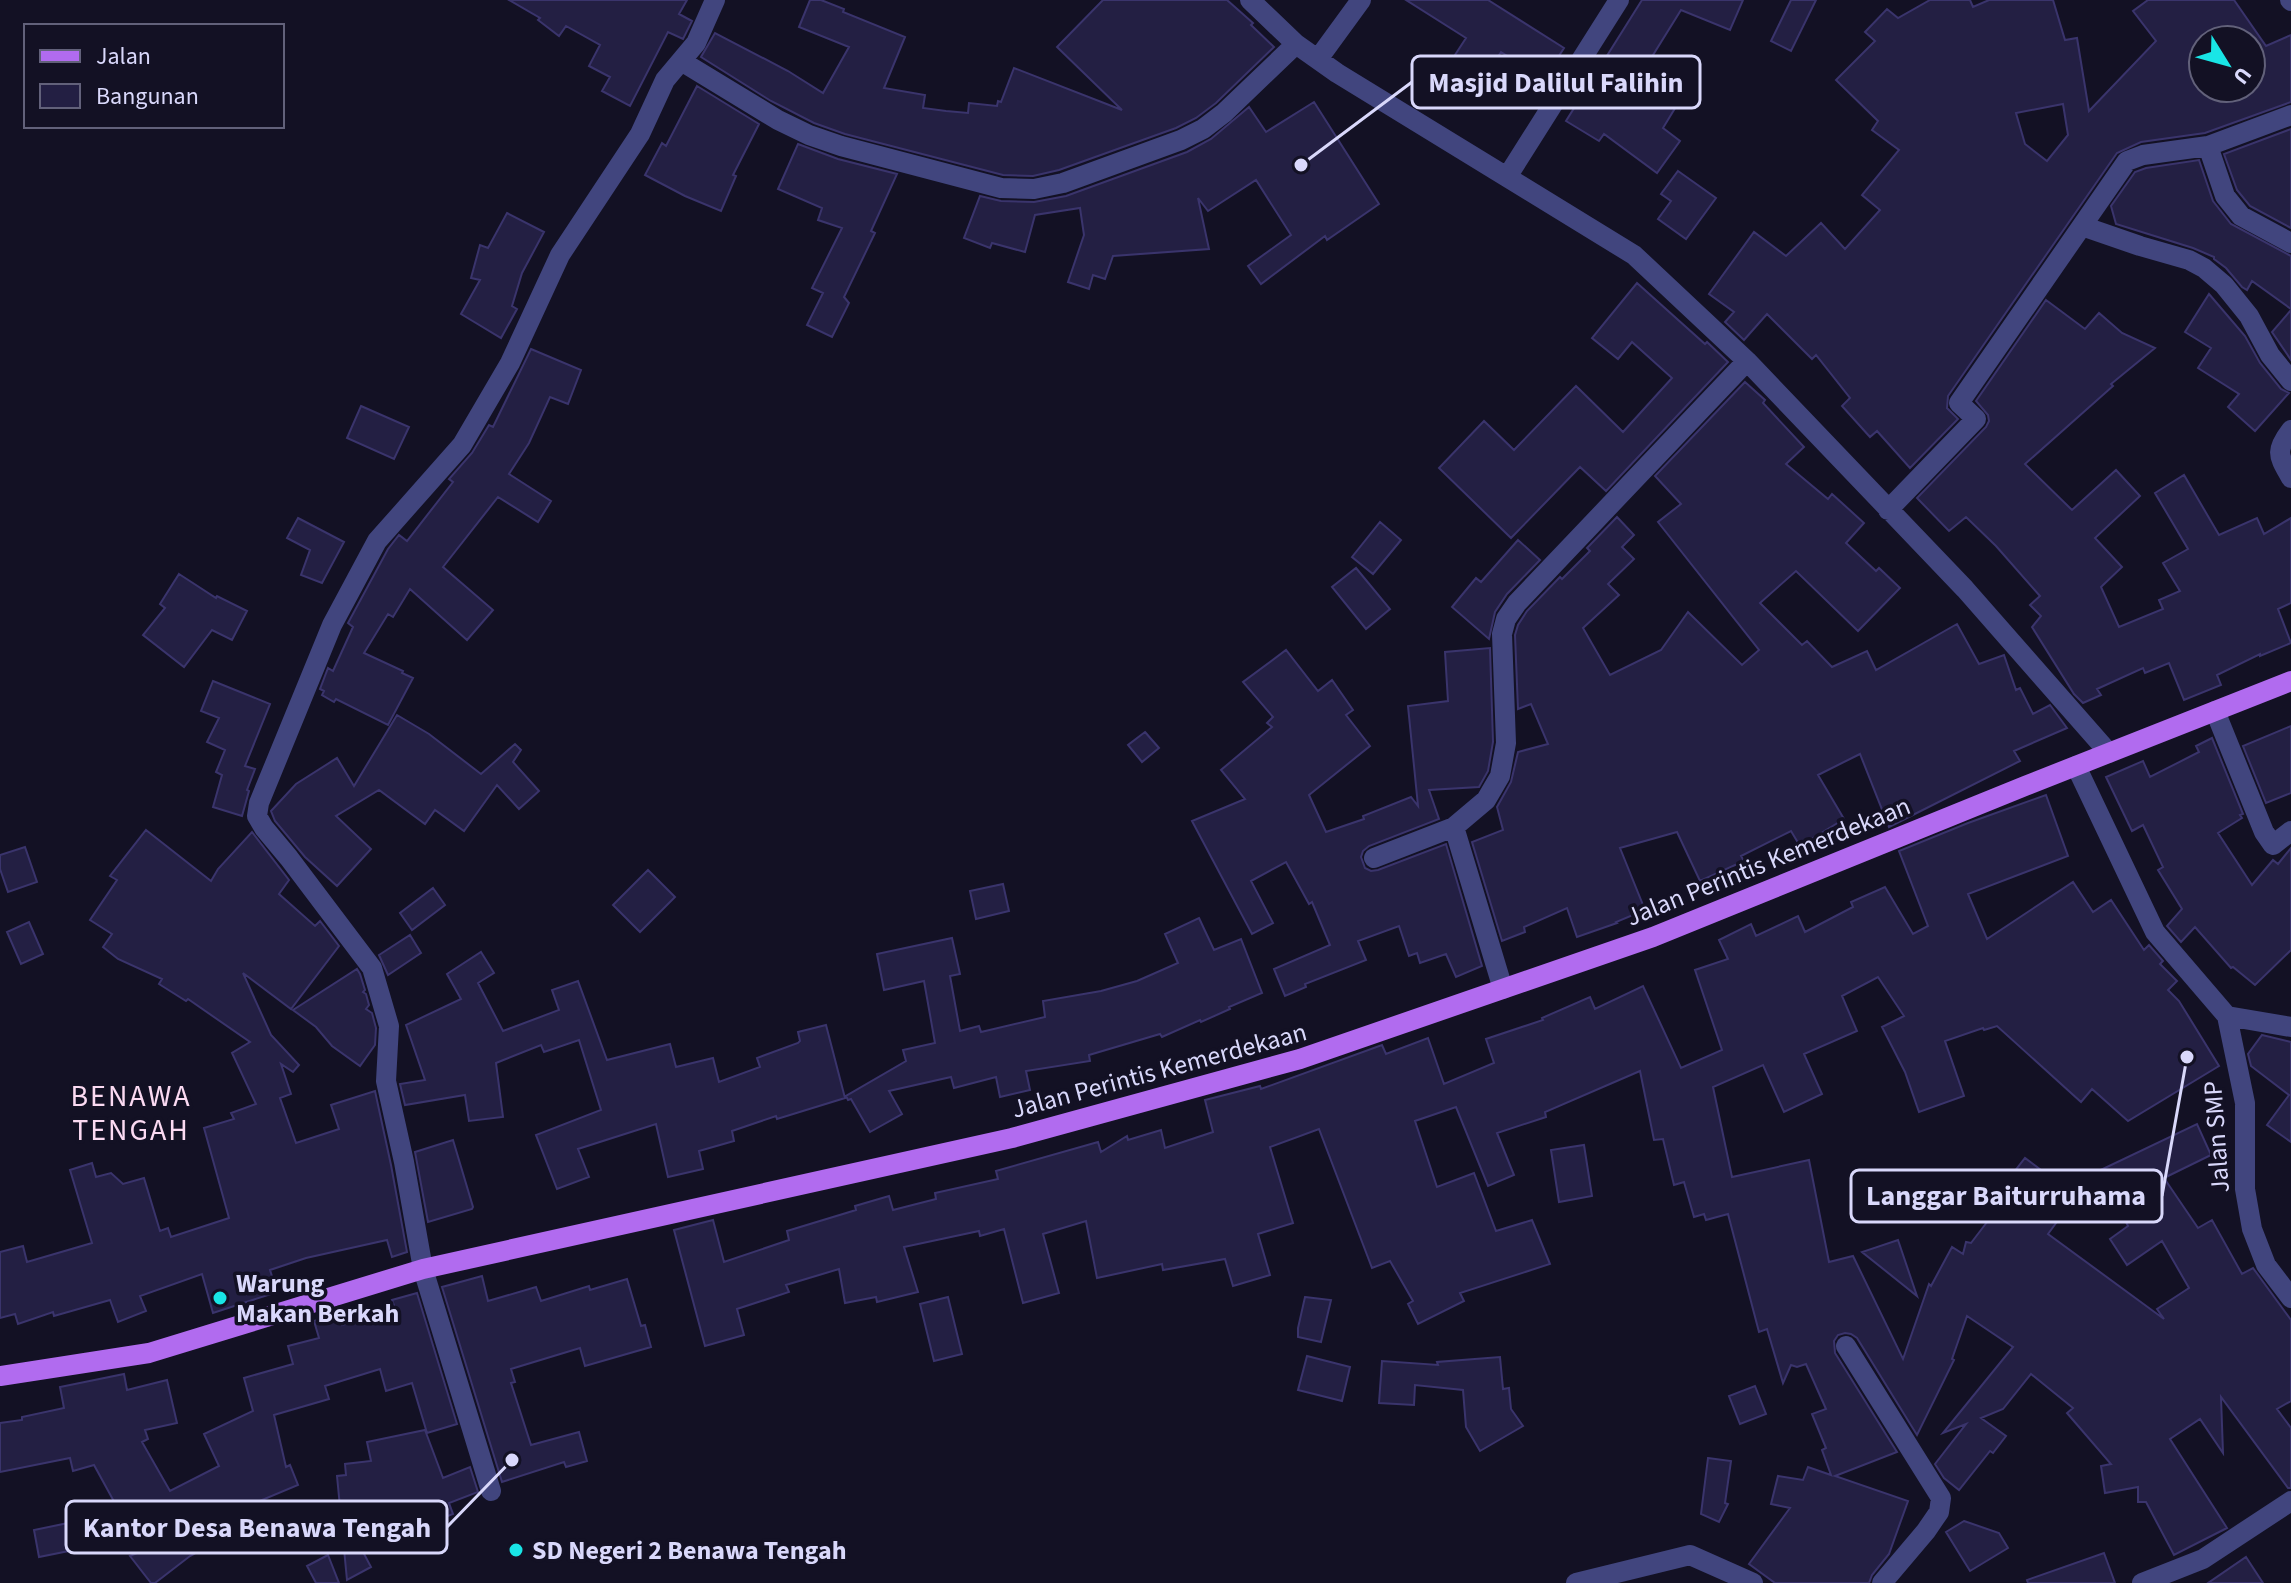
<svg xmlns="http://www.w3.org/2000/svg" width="2291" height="1583" viewBox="0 0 2291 1583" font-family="'Source Sans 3',sans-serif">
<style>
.building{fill:#231f43;stroke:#3a346c;stroke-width:2;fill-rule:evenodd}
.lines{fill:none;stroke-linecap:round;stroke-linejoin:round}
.minor{stroke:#41457e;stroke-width:20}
.major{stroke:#b16bef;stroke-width:20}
.poi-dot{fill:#19e5e6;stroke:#131124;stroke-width:3}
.labels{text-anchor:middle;stroke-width:7;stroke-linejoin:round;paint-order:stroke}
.street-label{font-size:26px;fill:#d9d8fb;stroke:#131124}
.poi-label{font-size:26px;font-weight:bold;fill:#d9d8fb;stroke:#131124;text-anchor:start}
.quarter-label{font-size:30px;letter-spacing:2px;fill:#fbdaf2;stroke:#131124}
.leader{fill:none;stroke:#d9d8fb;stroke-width:3}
.callout-dot{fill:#d9d8fb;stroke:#131124;stroke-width:3}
.callout{fill:#131124;stroke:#d9d8fb;stroke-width:3}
.callout-label{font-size:28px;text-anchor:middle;font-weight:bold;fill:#d9d8fb}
</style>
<rect width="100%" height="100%" fill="#131124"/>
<!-- building -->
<path class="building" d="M509,0h178l-8,14 13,7 -9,18 -15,-7 -38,74 -28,-15 8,-14 -21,-11 11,-21 -34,-19 -7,10 -21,-16 2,-2z
M810,0h11l23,9 -1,3 62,25 -21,51 41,7 -2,13 23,3 22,2 1,-10 28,3 1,-5 3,1 13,-34 108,42 -65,-63 46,-47h124l26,23 -2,2 23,22 -58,56 -20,15 -20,10 -117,42 -26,6 -30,-1 -158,-41 -31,-11 -43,-22 -70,-44 14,-24 73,38 35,22 26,-46 -50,-20z
M1406,0h82l76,48 -20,31 -43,-27 -15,23 -31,-20 11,-17z
M1642,0h101l-13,30 -49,-20 -41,66 40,24 -17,28 17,13 -23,32 -53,-39 -5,7 -33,-20z
M1791,0h25l-25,51 -20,-10z
M1930,0h40l3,7 16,-7h64l12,40 12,-2 12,73 67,-70 -23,-30 15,-11h86l32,46 25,-11v67l-86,31 -64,9 -24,11 -169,243 -1,12 11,11 -48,49 -33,-37 -7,6 -28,-31 8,-8 -34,-43 -4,4 -45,-45 -23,26 -19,-18 9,-10 -25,-18 45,-62 32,24 35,-33 24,26 35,-39 -18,-15 37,-45 -27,-20 6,-9 -42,-41 39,-39 -10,-9 22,-23 11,9zM2203,40h48v48h-48zM2063,104l5,31 -21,26 -22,-17 -9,-31z
M697,86l62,38 -26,51 3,1 -15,35 -36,-15 -40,-21 17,-32 4,3z
M1314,102l65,102 -52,36 -2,-4 -64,48 -13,-18 43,-31 -35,-55 -48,31 -10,-13 11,51 -96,7 -8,23 -12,-4 -4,14 -21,-7 16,-47 -4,-27 -45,7 -10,37 -33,-9 -2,5 -26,-10 16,-42 21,5 33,1 32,-6 121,-44 24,-13 38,-32 17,25z
M2291,129v99l-41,-22 -13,-16 -13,-36z
M798,144l40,15 59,15 -26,57 4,2 -31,64 5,6 -17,34 -25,-12 16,-32 -11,-5 30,-60 -24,-8 4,-12 -44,-19z
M2199,160l14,41 18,23 60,32v53l-39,-28 -5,9 -5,-3 -16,-19 -12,-9v-2l-21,-9 -77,-24 -5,-18 24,-34 11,-4z
M1678,171l38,27 -30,41 -28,-20 13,-18 -10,-7z
M507,213l37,19 -22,41 -10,33 5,3 -16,29 -40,-24 19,-34 -9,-2 9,-33 8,3z
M1637,283l68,61 2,-2 21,20 -122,129 -26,-24 -69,71 -72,-70 45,-47 30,29 62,-64 47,46 49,-54 -40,-36 -14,17 -26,-21z
M2209,294l36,42 15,27 21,26 8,4 -34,38 -27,-24 11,-13 -41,-26 13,-20 -26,-16z
M2046,300l39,29 14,-16 23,20 33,15 -44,36 2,2 -88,78 47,46 44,-40 24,26 -45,42 27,29 -21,20 18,40 44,-18 -4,-9 21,-9 -17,-28 25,-14 -33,-56 29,-18 35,60 38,-17 7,16 27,-16v85l-13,6 13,34 -31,13v-2l-43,21 4,10 -37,15 -15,-37 -24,10 -2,-5 -46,21 4,6 -18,8 -9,-9 -42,-67 9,-11 -11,-11 10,-9 -44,-50 -30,-29 -17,14 -32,-33 69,-71 3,-6 -1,-6 -12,-14z
M2291,310v50l-19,-28z
M531,349l50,21 -13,34 -18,-7 -21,46 -20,31 42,27 -13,21 -40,-25 -55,70 50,43 -26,30 -57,-51 -17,28 -5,-3 -24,39 39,18 -1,2 11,5 -25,47 -52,-26 -2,3 -12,-7 2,-4 -4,-2 8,-21 5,3 20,-44 -5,-4 40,-74 11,-14 8,6 46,-59 -4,-3 23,-26 17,-28 4,2z
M1745,382l20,18 -2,3 41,44 -18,17 42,35 4,-5 32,29 -18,20 30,28 3,-3 21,20 -42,43 -62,-60 -36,32 42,42 5,-4 25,26 35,-16 9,19 81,-46 22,40 25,-9 12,35 4,-2 13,26 17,-9 17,23 -53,23 6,10 -131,66 -29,-73 -42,21 26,44 -44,27 -9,-15 -50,25 3,5 -44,20 -23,-49 -57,16 25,62 -29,12 1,1 -40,14 -10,-29 -43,19 1,5 -23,9 -30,-99 31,-12 -6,-23 14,-25 7,-30 30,-8 -17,-40 -13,5 -3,-74 3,-10 9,-14 33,-34 2,2 28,-28 -3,-3 30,-31 17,18 -12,12 12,12 -26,25 11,11 -36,33 27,47 51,-25 27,-38 54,53 17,-15 -101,-128 23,-18 -26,-28z
M361,406l48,21 -15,32 -47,-21z
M298,518l46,24 -22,41 -21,-8 9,-25 -23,-12z
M1380,522l21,18 -28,34 -21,-17z
M1518,540l22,20 -33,34 -12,18 -6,27 -37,-32 24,-29 5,4z
M1356,568l34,41 -24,20 -34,-42z
M179,574l37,24 1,-2 30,15 -15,29 -20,-10 -28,37 -41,-32 22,-27 -5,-4z
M1490,648l3,94 -5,29 -9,16 -50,3 10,29 -70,27 -6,5 -2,6 4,11 6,3 7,-1 68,-26 36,122 -26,11 -10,-23 -26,9 -3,-10 -8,3 -10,-30 -41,15 8,19 -61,24 1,3 -21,9 -11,-27 56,-24 -18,-43 -3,2 -23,-42 -35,19 22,42 -21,11 -60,-113 53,-22 -24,-29 51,-43 -5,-4 6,-6 -30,-35 43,-32 32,41 14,-11 21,30 -7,5 24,31 -61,49 17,37 38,-13 -1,-3 48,-19 7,9 -10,-100 40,-5 -3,-49z
M213,681l57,23 -25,62 10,3 -8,21 2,1 -7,25 -29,-9 9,-32 -6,-3 9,-22 -18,-8 12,-24 -18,-7z
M397,715l32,19 52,40 34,-30 6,6 -8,12 26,29 -20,18 -22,-24 -33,46 -29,-21 -10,14 -46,-34 -43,26 35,33 -34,37 -32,-29 -30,-36 -4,-10 25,-27 41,-26 17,28z
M2291,726v67l-25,10 -23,-57z
M1145,732l14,16 -17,14 -14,-17z
M2212,738l31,76 -3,1 2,3 -24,15 34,52 21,-25 5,4 13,-16v102l-36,35 -22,-18 -2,1 -36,-41 -14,15 -14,-16 15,-17 -24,-39 5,-3 -20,-42 -11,6 -26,-54 37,-16 7,16 49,-25 -3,-6z
M2046,795l22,61 -100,38 19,45 86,-57 20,30 18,-12 33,50 5,-5 14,16 -3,3 17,17 -9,9 11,11 40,65 -91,55 -36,-32 -11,13 -84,-76 -13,4 -1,-2 -38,13 19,55 -45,16 -14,-40 -23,-45 22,-11 -26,-39 -36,19 15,35 -53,23 18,40 -38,18 -21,-47 -50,22 19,90 77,-17 20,102 24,-6 50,103 26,-75 2,2 21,-39 11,7 3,-12 5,1 36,-47 -7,-6 25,-32 51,38 -28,38 116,85 -7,-10 32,-21 -27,-47 -35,24 -17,-26 18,-13 -15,-30 -25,-20 109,-52 14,31 -47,23 34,50 14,-8 30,54 11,-6 38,52v81l-14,8 14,19v60h-3l-67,-91 2,56 -23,-34 -30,20 57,89 -53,27 -28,-53h-8v-15l-33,6 -4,-27 10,-2 -44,-51 6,-5 -42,-34 -28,35 -22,9 25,18 -13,17 -3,-2 -31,39 -15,-12 -9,-14 31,-40 -23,9 70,-86 -46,-31 -15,43 2,1 -37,75 -60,-97 -6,-4 -6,-1 -7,2 -4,6 1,12 62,99 -62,24 73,25 -19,53 -17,21 -3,8h-94l-26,-19 41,-56 -19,-4 7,-28 25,4 5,-13 23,8 -9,-25 4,-2 -14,-34 14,-5 -20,-45 -9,3 -6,-2 -8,18 -16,-54 -8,3 -31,-118 -22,6 -2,-6 -10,3 -10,-35 -10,3 -11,-46 -9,1 -14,-69 -95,41 1,5 -49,16 17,42 -26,11 -32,-79 -41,14 22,66 37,-14 22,58 36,-11 18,44 -90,29 4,8 -46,23 -10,-20 5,-3 -23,-40 -18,7 -53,-139 -49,18 23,76 -35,11 12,41 -37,11 -8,-27 -62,11 -1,-6 -65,14 -11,-57 -43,13 16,59 -36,10 -19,-74 -24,7 -1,-5 -75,16 14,45 -41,10 -1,-5 -31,6 -6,-34 -53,16 3,7 -52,17 7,26 -39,11 -31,-116 39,-10 11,42 65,-22 -2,-9 69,-21 -1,-4 34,-10 4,14 43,-11 -1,-6 63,-14 -2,-8 102,-29 3,10 26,-16 1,4 33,-10 4,18 48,-16 -8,-32 55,-14 1,3 121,-44 4,9 42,-16 16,46 50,-21 -8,-24 57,-19 -1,-2 48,-21 5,12 48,-23 38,82 41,-18 -27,-80 33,-11 -9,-19 32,-16 5,12 42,-20 7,16 48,-25 -2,-5 34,-15 28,47 15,-8 -29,-75 69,-28z
M146,830l65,51 7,-12 34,-37 37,48 -10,14 36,32 5,-5 19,25 -48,63 -48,-36 28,62 28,30 -6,7 -12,-8 10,30 -11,4 16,45 43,-14 -8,-24 44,-14 16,74 16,87 -15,5 -5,-17 -81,18 -36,12 7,22 -64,21 -11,-39 -62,22 6,15 -28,11 -8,-22 -56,16 -1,-4 -35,12 -3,-10 -15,4v-66l23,-6 4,16 65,-19 -22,-73 22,-7 4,14 15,-4 12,11 21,-6 16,53 8,-3 3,9 58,-19 -25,-90 30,-9 -3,-6 25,-9 -24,-51 18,-11 -62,-43 -2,2 -27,-17 3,-5 -44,-20 -15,-12 9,-13 -22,-14 27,-40 -7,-4z
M25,847l12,35 -29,10 -8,-23v-14z
M648,870l27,27 -35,35 -27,-27z
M1003,884l6,27 -33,8 -6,-28z
M433,888l12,17 -33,25 -12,-17z
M1199,918l15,32 27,-11 21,54 -33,14 1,2 -29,13 -1,-2 -38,17 -2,-3 -71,21 1,6 -64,10 4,19 -30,7 -4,-20 -42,11 -3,-11 -62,14 13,23 -32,18 -19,-33 -3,1 -2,-4 60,-35 -3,-11 32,-7 -11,-62 -40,9 -7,-36 75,-16 8,36 -10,2 10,55 19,-5 2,6 64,-15 -2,-16 58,-10 36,-10 41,-18 -13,-29z
M29,922l14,32 -22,10 -14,-32z
M410,935l11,18 -33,22 -9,-20z
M481,952l13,21 -16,10 25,48 56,-21 -7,-20 26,-9 29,79 63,-16 6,23 37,-9 6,24 41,-15 -3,-9 41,-15 2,-2 -2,-9 28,-7 19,73 -68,21 -1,-3 -44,15 2,10 -35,10 4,18 -35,8 -12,-53 -78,25 11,28 -32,12 -21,-54 65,-25 -22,-70 -35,12 -3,-7 -45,18 7,54 -34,4 -4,-26 -60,10 -5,-21 25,-4 -19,-55 55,-26 -14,-25z
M357,969l3,5 5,16 -2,2 3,2 3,11 -3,4 6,4 4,15 -1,17 -15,21 -28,-20 -16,-19 -23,-17z
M2262,1035l29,7v100l-24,-17 22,-30 -38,-29 -3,-12z
M453,1140l20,67 -1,2 -44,13 -13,-70z
M1584,1145l8,51 -33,6 -8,-52z
M1898,1240l19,56 -55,-44z
M482,1276l6,25 48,-14 5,14 48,-15 1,4 37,-11 14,47 4,-1 6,22 -66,19 -5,-18 -69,21 4,13 -4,1 20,62 48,-13 8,29 -21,6 -2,-5 -62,20 -60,-195z
M417,1293l40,131 -30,9 -15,-50 -26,8 -6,-22 -55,17 4,13 -55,16 12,52 4,-2 8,20 -67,28 13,18 -19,13 -4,-5 -31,17 -35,27h-4l-21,-27 30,-13 -3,-10 -23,5 -40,-73 -21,6 -3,-13 -70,14v-49l22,-3v-3l42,-9 -4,-21 64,-13 3,16 40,-10 10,43 -32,7 3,9 -6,3 28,49 49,-25 -15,-32 49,-23 -9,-33 49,-14 -5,-18 31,-8 -5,-17 25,-7 3,11 53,-17 -3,-8z
M948,1297l14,57 -28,7 -14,-57z
M1305,1297l26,3 -10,42 -23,-5v-9z
M1307,1356l43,11 -8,34 -44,-11z
M1500,1357l3,32 6,-1 2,21 12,17 -43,25 -14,-24 -3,-37 -48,-5 -1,20 -35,-2 3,-42 56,4 -1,-3z
M1755,1386l11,28 -26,10 -11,-28z
M425,1430l18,48 27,-11 8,25 -29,11 4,11 -91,36 9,17 -24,13 -10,-104 9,-1 -1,-11 26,-3 -4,-19z
M1708,1458l23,3 -6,42 3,1 -9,18 -18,-8z
M1964,1521l35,12 9,15 -38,23 -24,-39z
M73,1522l6,27 -40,8 -5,-27z
M2104,1553l11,30h-87l-1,-3z
M328,1555l11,28h-23l-9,-17z
M2246,1557l17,26h-55z"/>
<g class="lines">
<!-- minor -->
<path class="minor" d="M1250,0l46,44 41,29 297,182 113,106 218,228 144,164
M2290,0l1,1
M1318,59l43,-59
M681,61l97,59 31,15 32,11 160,42 33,1 29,-6 118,-43 22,-11 21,-16 72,-69
M2208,146l17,50 16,20 50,27
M1507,177l112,-177
M2082,226l58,20 49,14 15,8 20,17 25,31 21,39 21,26
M2291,430c-17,22 -12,26 0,48
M1888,510l88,-91 -17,-16 168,-242 16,-6 65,-9 83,-31
M2215,711l49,121 9,13 18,-14
M2076,766l79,166 72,84 18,87v86l7,40 14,36 25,33
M1454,827l49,162
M1374,858l80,-31 32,-27 14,-24 6,-33 -4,-109 4,-15 11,-16 230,-242
M2227,1016l64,11
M1846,1346l95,152 -2,14 -13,19 -44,52
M491,1491l-68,-222 -19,-107 -18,-81 3,-55 -17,-58 -83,-110 -25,-30 -7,-12 2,-13 73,-178 45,-84 85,-96 48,-82 50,-108 80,-121 25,-54 31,-37 19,-43
M1576,1583l114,-28 63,28
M2142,1583l61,-24 88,-58"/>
<!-- major -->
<path class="major" d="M0,1376l149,-23 274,-84 589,-131 288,-79 353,-122 372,-151 266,-105"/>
</g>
<!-- markers -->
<g class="poi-dot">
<circle cx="220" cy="1298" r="8"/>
<circle cx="516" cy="1550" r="8"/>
</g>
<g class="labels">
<!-- street labels -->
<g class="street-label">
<text transform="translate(1768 861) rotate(-22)" y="9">Jalan Perintis Kemerdekaan</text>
<text transform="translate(1159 1070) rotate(-15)" y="9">Jalan Perintis Kemerdekaan</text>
<text transform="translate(2216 1137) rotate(-94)" y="9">Jalan SMP</text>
</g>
<!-- poi labels -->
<g class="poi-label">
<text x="236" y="1292">Warung<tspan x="236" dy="30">Makan Berkah</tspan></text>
<text x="532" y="1559">SD Negeri 2 Benawa Tengah</text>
</g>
<!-- quarter labels -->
<g class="quarter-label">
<text x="131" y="1106">BENAWA<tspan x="131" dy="34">TENGAH</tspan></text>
</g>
</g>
<!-- callouts -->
<path class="leader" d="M1301 165L1412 82M2187 1057L2162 1196M512 1460L447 1527"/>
<g class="callout-dot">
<circle cx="1301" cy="165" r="8"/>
<circle cx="2187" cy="1057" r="8"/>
<circle cx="512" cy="1460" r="8"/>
</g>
<g class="callout">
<rect x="1412" y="56" width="288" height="52" rx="8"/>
<rect x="1851" y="1170" width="311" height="52" rx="8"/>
<rect x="66" y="1501" width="381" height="52" rx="8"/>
</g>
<g class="callout-label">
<text x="1556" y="92">Masjid Dalilul Falihin</text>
<text x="2006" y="1205">Langgar Baiturruhama</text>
<text x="257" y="1537">Kantor Desa Benawa Tengah</text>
</g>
<!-- legend -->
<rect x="24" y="24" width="260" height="104" fill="#131124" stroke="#62617a" stroke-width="2"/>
<rect x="40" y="50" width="40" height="12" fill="#b16bef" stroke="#62617a" stroke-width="2"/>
<text x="96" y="64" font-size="24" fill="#d9d8fb">Jalan</text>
<rect x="40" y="84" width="40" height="24" fill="#231f43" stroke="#62617a" stroke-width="2"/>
<text x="96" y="104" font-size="24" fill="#d9d8fb">Bangunan</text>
<!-- north arrow -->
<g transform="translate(2227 64) rotate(127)"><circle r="38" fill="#131124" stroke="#62617a" stroke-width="2"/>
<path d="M0-6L14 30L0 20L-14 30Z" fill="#19e5e6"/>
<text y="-12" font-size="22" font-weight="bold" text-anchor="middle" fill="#d9d8fb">U</text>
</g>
</svg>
